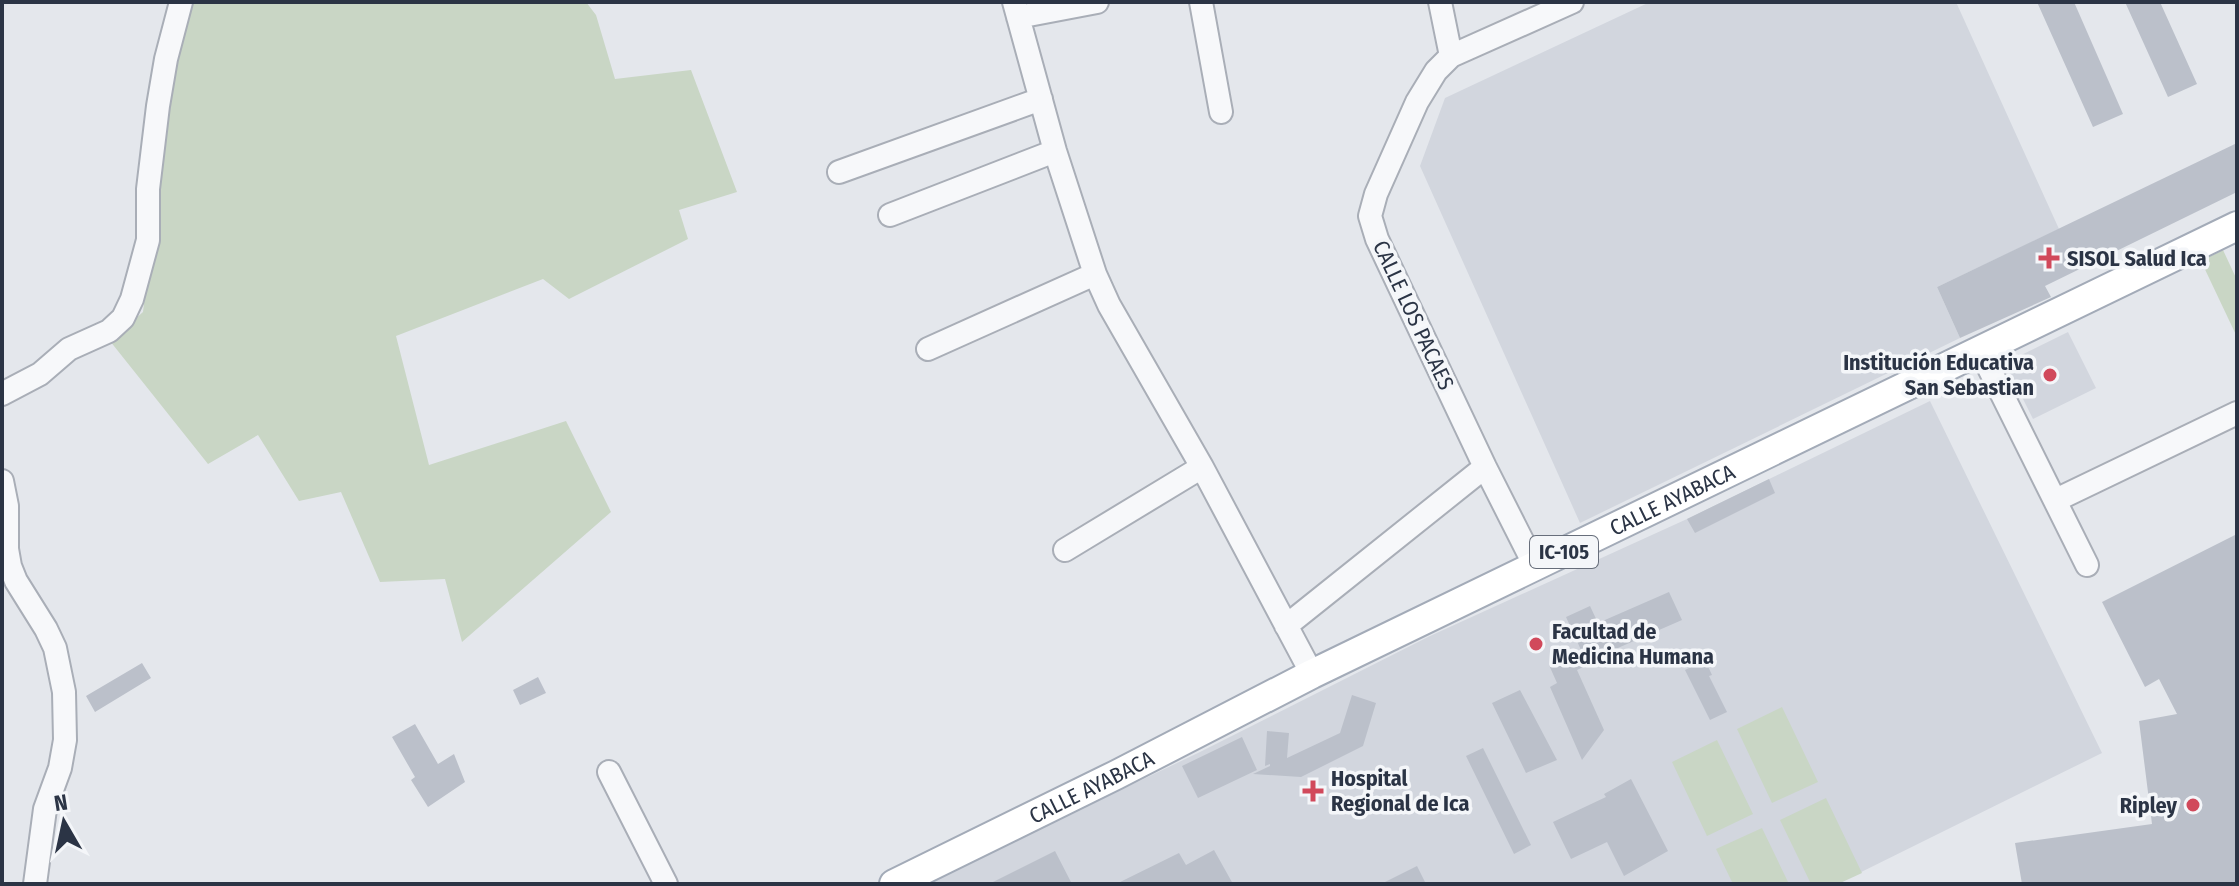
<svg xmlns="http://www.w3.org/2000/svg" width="2239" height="886" viewBox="0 0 2239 886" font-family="'Fira Sans Condensed',sans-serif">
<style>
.built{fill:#d2d6de}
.green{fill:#c9d6c5}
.building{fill:#bbc0ca}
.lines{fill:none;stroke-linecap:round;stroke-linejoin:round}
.minor-casing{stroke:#a9aeb7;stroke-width:26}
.major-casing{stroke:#a3abb8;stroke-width:32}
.minor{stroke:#f7f8fa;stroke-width:22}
.major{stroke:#fff;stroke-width:28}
.poi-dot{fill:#d1495b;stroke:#f4f6f9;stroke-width:3}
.labels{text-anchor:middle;stroke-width:7;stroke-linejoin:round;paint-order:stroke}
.shield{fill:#f4f6f9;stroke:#676e7b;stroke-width:2}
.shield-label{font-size:20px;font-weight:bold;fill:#2b3445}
.poi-label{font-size:22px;font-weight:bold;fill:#2b3445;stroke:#f4f6f9;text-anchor:start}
.street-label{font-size:22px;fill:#2b3445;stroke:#f4f6f9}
</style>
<rect width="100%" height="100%" fill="#e4e7ec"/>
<!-- built -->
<path class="built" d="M1650,2h306l103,227 -122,58 23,51 -380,185 -160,-357 25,-68z
M2068,332l28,56 -63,31 -28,-56z
M1930,401l172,352 -265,131h-913l276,-132 230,-116 257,-117z"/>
<!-- green -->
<path class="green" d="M188,2h398l10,13 19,64 76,-9 46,122 -58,18 9,29 -119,60 -26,-20 -147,57 33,129 137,-44 45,91 -149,130 -17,-63 -65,3 -39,-90 -42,9 -41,-66 -50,29 -98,-123 33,-29 28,-228z
M2223,250l14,30v57l-36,-76z
M1782,707l36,75 -46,21 -35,-74z
M1717,740l36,74 -46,22 -35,-74z
M1826,798l36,75 -24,11h-27l-31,-64z
M1762,828l27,56h-56l-17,-35z"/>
<!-- building -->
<path class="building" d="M2037,2h37l49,112 -30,13z
M2125,2h35l37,82 -29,13z
M2237,143v49l-192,94 6,11 -91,41 -23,-51z
M1769,479l6,14 -80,40 -8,-14z
M2237,534v350h-215l-7,-41 137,-19 -13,-103 38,-7 -18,-35 -14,8 -43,-85z
M1669,592l13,28 -71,31 1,2 -35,17 27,60 -22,30 -32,-73 7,-4 -8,-18 32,-15 -15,-33 24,-11 8,17z
M1705,660l7,15 -3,1 18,36 -17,8 -25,-50z
M142,663l9,15 -56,34 -9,-16z
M538,677l8,16 -26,12 -7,-15z
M1520,690l37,70 -31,13 -34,-70z
M1352,695l24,8 -13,43 -62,31 -48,-3 17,-8v-2l-5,2 2,-35 22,2 -2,25 53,-25z
M415,724l23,40 16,-10 11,28 -37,25 -17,-27 4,-3 -23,-40z
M1242,737l15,33 -59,28 -16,-32z
M1483,748l48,97 -17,9 -48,-98z
M1631,779l37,72 -44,25 -17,-34 -36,17 -18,-37 53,-25 -2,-3z
M1214,850l19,34h-117l63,-31 7,12z
M1055,851l17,33h-83z
M1417,866l9,18h-45z"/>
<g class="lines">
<!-- minor casing -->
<g class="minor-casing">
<path id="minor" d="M1014,2l41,149 40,123 14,31 93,162 110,207
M1201,2l20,110
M1440,2l11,54
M1018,17l79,-15
M839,172l202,-73
M890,215l165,-64
M928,349l167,-75
M1980,350l107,215
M2,394l38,-20 29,-25 40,-18 14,-13 9,-19 16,-59v-51l10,-83 8,-47 15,-57
M2,481l5,25v43l3,17 6,15 30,48 9,19 9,44 1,48 -5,28 -15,41 -10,75
M2056,500l181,-87
M1065,550l137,-83
M1535,566l-50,-99 -108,-228 -7,-23 6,-22 41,-92 19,-31 15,-15 121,-54
M1286,626l199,-159
M609,772l57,112"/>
</g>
<!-- major casing -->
<g class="major-casing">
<g id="major">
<path id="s1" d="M894,884l222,-109 196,-101 925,-448"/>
</g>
</g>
<!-- minor -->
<use href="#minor" class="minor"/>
<!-- major -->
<use href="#major" class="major"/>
</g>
<!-- markers -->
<g class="poi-dot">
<path d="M2045 246h8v8h8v8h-8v8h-8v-8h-8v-8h8z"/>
<circle cx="2050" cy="375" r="8"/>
<circle cx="1536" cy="644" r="8"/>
<path d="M1309 779h8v8h8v8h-8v8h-8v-8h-8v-8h8z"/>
<circle cx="2193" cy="805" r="8"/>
</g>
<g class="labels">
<!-- shield labels -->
<rect class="shield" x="1530" y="536" width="68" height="32" rx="6"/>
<g class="shield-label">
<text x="1564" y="559">IC-105</text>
</g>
<!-- poi labels -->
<g class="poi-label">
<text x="2067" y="266">SISOL Salud Ica</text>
<text x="2034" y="370" text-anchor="end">Institución Educativa<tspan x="2034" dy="25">San Sebastian</tspan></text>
<text x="1552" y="639">Facultad de<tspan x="1552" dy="25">Medicina Humana</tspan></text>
<text x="1331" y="786">Hospital<tspan x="1331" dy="25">Regional de Ica</tspan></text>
<text x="2177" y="813" text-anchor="end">Ripley</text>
</g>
<!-- street labels -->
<g class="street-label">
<text transform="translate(1414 315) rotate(65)" y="8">CALLE LOS PACAES</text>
<text dy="8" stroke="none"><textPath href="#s1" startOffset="868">CALLE AYABACA</textPath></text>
<text dy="8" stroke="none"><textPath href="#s1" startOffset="220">CALLE AYABACA</textPath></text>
</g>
</g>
<!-- border -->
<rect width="2239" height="886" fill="none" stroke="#2b3445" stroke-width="8"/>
<!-- north arrow -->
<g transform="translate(64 822) rotate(351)" stroke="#f4f6f9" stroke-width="6" paint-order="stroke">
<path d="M0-6L14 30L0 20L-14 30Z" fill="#2b3445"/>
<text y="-12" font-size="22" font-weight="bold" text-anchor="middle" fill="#2b3445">N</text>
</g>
</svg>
